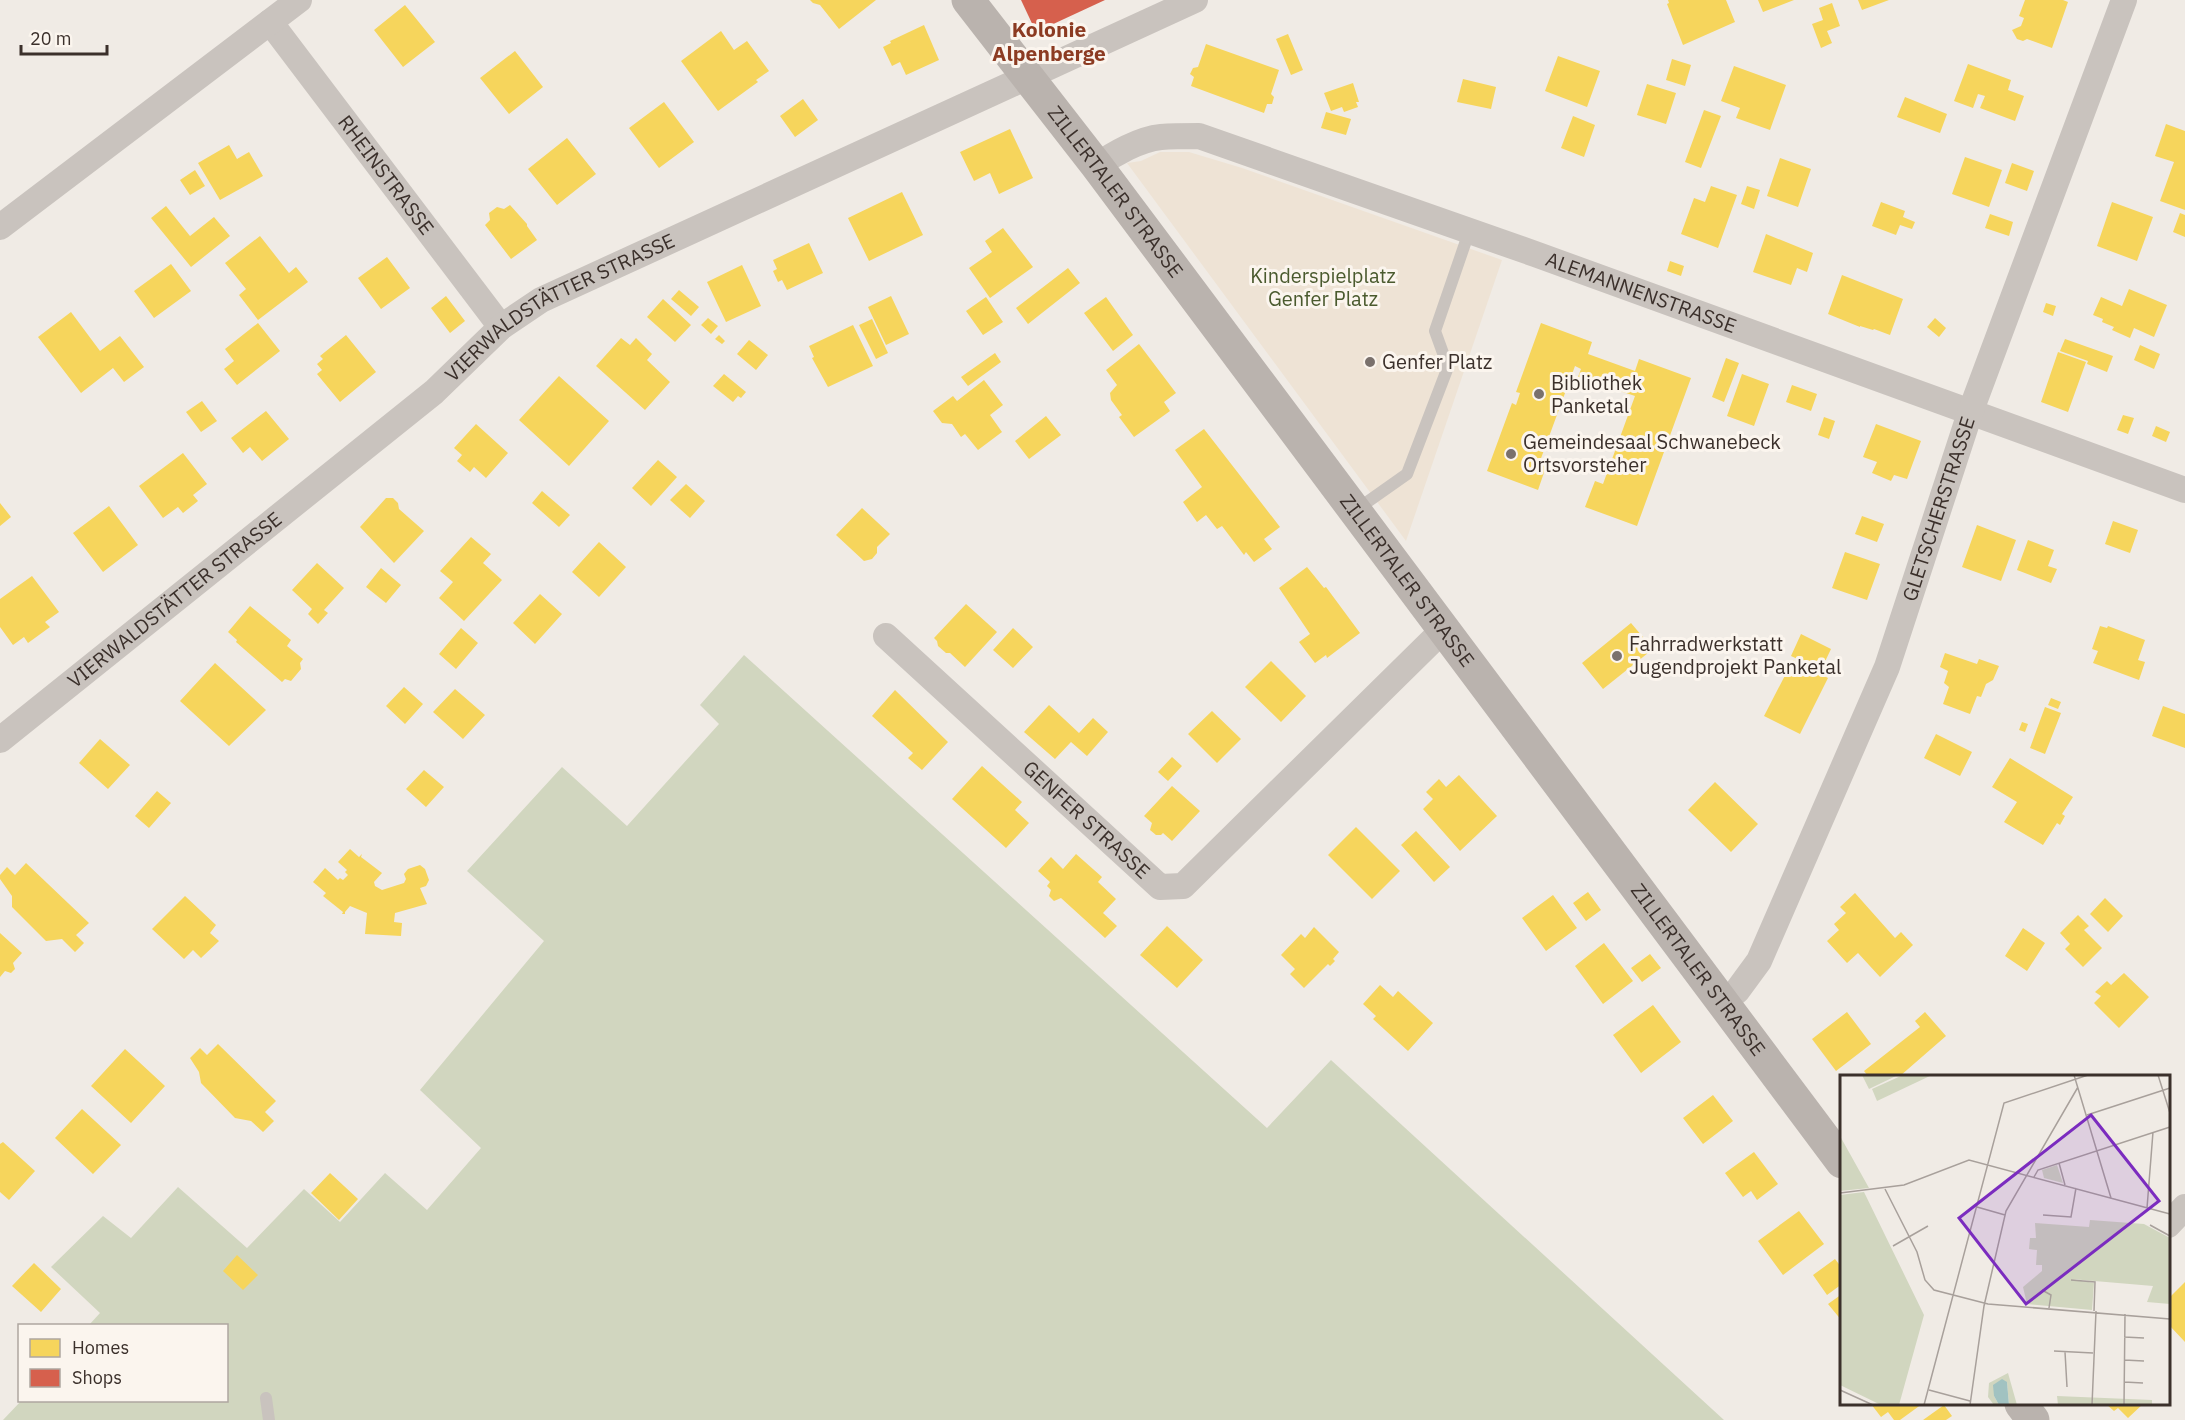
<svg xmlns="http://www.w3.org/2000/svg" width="2185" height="1420" viewBox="0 0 2185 1420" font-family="'IBM Plex Sans',sans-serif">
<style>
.green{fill:#d1d6bf}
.plaza{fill:#eee3d5}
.homes{fill:#f6d55c}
.shops{fill:#d6604d}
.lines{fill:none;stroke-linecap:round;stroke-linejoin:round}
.lane{stroke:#c9c3be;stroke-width:12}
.street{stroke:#c9c3be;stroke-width:26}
.secondary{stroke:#bab3ae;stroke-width:33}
.poi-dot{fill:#7a716c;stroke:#fbf5ee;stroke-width:2}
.labels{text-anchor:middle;stroke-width:6;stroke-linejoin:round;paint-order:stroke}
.street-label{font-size:20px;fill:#3b302b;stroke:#fbf5ee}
.park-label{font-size:20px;fill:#4a5a2e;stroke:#fbf5ee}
.poi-label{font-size:20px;fill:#3b302b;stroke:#fbf5ee;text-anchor:start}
.neighbourhood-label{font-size:21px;font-weight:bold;fill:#8c3b22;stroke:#fbf5ee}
.inset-road{fill:none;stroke:#a8a09b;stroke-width:1.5}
.view{fill:#7b2cbf;fill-opacity:0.15;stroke:#7b2cbf;stroke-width:3}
.inset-edge{fill:none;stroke:#3b302b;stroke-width:3}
</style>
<rect width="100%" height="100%" fill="#f0ebe5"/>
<!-- green -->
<path class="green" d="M744,655l523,473 64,-68 393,360h-1721l18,-19 205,-1v-74l-137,-1 11,-12 -49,-46 52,-51 28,22 47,-51 69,61 57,-59 36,33 45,-49 42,37 54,-62 -61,-58 124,-149 -77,-70 95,-104 65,59 92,-102 -19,-19z"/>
<!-- plaza -->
<path class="plaza" d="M1160,152h29l53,16 260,92 -96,281 -279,-378 14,-2z"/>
<!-- homes -->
<path class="homes" d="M810,0h66l-37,29 -19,-24 -7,-2z
M1668,0h58l9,22 -52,23 -16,-41 2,-1z
M1758,0h36l-31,12z
M1858,0h31l-27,10z
M2025,0h38l5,2 -16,46 -25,-9 -4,2 -6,-2 -5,-9 9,-4 3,-8 -5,-2z
M1832,3l8,23 -13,5 5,12 -11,5 -9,-24 11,-4 -4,-12z
M405,5l30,37 -32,25 -29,-37z
M924,25l15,35 -33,15 -6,-13 -8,4 -9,-19 8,-4 -1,-2z
M721,31l13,19 13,-9 22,30 -13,9 2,2 -40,29 -37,-50z
M1288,34l15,36 -12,5 -15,-36z
M1206,44l73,26 -8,24 3,3 -2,7h-5l-3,9 -73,-27 3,-9 -4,-3 3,-6 5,-1z
M515,51l28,36 -34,27 -29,-36z
M1558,56l42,15 -13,36 -42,-16z
M1672,59l19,6 -6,21 -19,-6z
M1968,64l43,16 -3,10 16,6 -9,25 -35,-13 5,-12 -7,-2 -5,14 -19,-7z
M1734,66l52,19 -16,45 -34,-12 4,-10 -19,-7z
M1463,79l33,8 -5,22 -34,-7z
M1353,83l6,19h-3l2,5 -14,5 -2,-5 -11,4 -7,-18z
M1647,84l29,9 -10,31 -29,-9z
M1905,97l42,17 -7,19 -43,-16z
M803,99l15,21 -23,17 -15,-21z
M664,102l30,40 -35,26 -30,-40z
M1704,110l17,6 -20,52 -16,-6z
M1326,112l25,7 -5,16 -25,-7z
M1573,116l22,9 -11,32 -23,-9z
M2166,124l19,7v79l-25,-9 14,-39 -19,-6z
M1010,129l23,49 -34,16 -9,-21 -16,8 -14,-29z
M567,138l29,36 -39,31 -29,-36z
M229,145l8,14 12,-7 14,24 -43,24 -22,-37z
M1965,157l37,13 -13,37 -37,-13z
M1780,158l31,11 -13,38 -31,-11z
M2012,163l22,8 -7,20 -22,-8z
M195,170l10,16 -15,9 -10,-15z
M1711,186l26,9 -19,53 -37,-14 13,-36 11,4z
M1747,186l13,4 -6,19 -13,-5z
M902,192l21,43 -54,26 -21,-43z
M1881,202l24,9 -2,6 12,5 -3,7 -12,-4 -4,10 -24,-9z
M2112,202l41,15 -16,44 -40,-15z
M510,205l17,19v2l10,14 -26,19 -26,-34 5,-5 -1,-7 8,-6 7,2z
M166,206l24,30 24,-19 16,19 -39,31 -40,-49z
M2180,213l5,2v22l-12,-5z
M1990,214l23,8 -4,14 -24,-8z
M1003,228l30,39 -43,31 -21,-30 23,-16 -7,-11z
M1766,234l47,19 -6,19 -10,-4 -6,17 -38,-13z
M260,236l29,37 7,-6 12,15 -50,38 -19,-25 7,-6 -21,-26z
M809,243l14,30 -36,17 -5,-10 -4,2 -5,-11 4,-2 -4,-9z
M387,257l23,31 -29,21 -23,-31z
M1670,261l14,5 -3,10 -14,-5z
M171,264l20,27 -37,27 -20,-27z
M742,265l19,41 -35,16 -19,-40z
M1068,268l12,15 -52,41 -12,-16z
M1842,275l61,24 -13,36 -16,-6 -1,1 -13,-4v1l-32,-13z
M2129,289l38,16 -13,32 -20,-9 -4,10 -18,-8 2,-3 -12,-5 1,-3 -10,-4 8,-18 21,9z
M679,290l20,17 -8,9 -20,-17z
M446,296l19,25 -15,12 -19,-25z
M891,296l18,38 -23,11 -18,-38z
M986,297l17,25 -20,13 -17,-24z
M1106,297l27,38 -20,16 -29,-38z
M663,299l28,26 -16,17 -28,-25z
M2046,303l10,3 -3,10 -10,-4z
M71,312l29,39 20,-15 24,31 -20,15 -11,-14 -32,25 -43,-56z
M708,318l10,8 -7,8 -10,-9z
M1935,318l11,10 -7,9 -12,-10z
M872,319l16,34 -12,6 -17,-34z
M258,323l22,28 -43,34 -13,-16 10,-8 -9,-12z
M1541,323l51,19 -4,12 47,17 4,-12 52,19 -54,148 -52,-19 10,-26 8,3 32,-88 -57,-19 3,-8 -6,-3 -35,95 7,3 -9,26 -51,-19 25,-68 4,2 4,-12 -4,-1z
M853,325l20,41 -45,21 -16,-29 2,-1 -5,-11z
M346,335l30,37 -36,30 -23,-28 5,-4 -5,-6 6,-5 -3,-3z
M719,335l6,6 -3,3 -7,-5z
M621,338l9,7 6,-7 16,16 -5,6 23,22 -25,28 -49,-44z
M2065,339l48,17 -6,16 -20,-8 1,-3 -28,-10z
M749,340l19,15 -12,15 -19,-16z
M1139,344l37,49 -12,9 6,9 -36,26 -15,-20 3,-2 -11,-15 -1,-7 7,-8 -11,-15z
M2140,345l20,9 -6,15 -20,-9z
M2058,352l28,10 -18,50 -27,-10z
M995,353l6,9 -33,24 -7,-9z
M1726,358l13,5 -15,39 -12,-5z
M724,374l22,18 -5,6 -3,-2 -5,6 -20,-16z
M1742,374l27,10 -15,42 -27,-10z
M559,376l50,45 -40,45 -50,-46z
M984,380l19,25 -13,10 12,17 -24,18 -13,-16 -4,3 -9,-13 -10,-1 -9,-12 20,-15 4,5z
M1792,385l25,9 -6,17 -25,-9z
M202,401l15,20 -16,11 -15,-20z
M266,411l23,28 -27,22 -12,-14 -7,6 -12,-15z
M2123,415l11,3 -6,16 -11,-4z
M1046,416l15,19 -32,24 -14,-18z
M1824,417l11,4 -6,18 -11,-4z
M476,424l32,29 -22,25 -12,-11 -4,5 -13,-11 5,-6 -8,-7z
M1876,424l45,17 -14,38 -13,-4 -3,6 -19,-8 5,-11 -14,-5z
M2156,426l14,6 -4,10 -14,-6z
M1204,429l76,98 -16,12 8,10 -18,13 -8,-10 -2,3 -22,-29 -5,3 -11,-14 -9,7 -14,-20 19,-15 -27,-37z
M183,453l24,31 -14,11 5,6 -15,12 -5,-6 -15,11 -24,-32z
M658,460l19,17 -26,29 -19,-18z
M686,484l19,17 -15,17 -20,-18z
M542,491l28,24 -11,12 -27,-24z
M386,498h7l5,5 1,6 25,22 -30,32 -34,-36z
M0,503l11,14 -11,9z
M109,506l29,39 -35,27 -30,-39z
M862,508l28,26 -13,13v6l-5,6 -8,2 -28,-26z
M1862,516l22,8 -7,18 -22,-8z
M2113,521l25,9 -8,23 -25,-9z
M1977,525l39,15 -15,41 -39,-14z
M471,537l20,17 -8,9 19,17 -38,41 -25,-23 14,-16 -13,-11z
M2028,540l26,10 -6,16 9,3 -6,14 -34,-13z
M599,542l27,25 -27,30 -27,-25z
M1845,552l35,12 -13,36 -35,-12z
M317,563l27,25 -20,22 4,3 -10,11 -10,-10 4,-5 -20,-19z
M1307,567l17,21 2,-1 34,46 -33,25 -1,-3 -11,8 -16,-21 11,-8 -31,-46z
M381,568l20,17 -15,18 -20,-16z
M32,576l27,36 -14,10 5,5 -22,16 -4,-6 -11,8 -13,-18v-28z
M540,594l22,20 -27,30 -22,-21z
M966,604l31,28 -32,35 -15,-14h-4l-8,-7 -1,-5 -3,-3z
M250,606l41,34 -4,6 16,13 -3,4 1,6 -10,12 -6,-2 -3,3 -46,-40 1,-2 -9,-8z
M1631,623l22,26 -50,40 -21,-26z
M2100,626l7,2 1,-2 37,14 -7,20 7,2 -6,18 -46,-17 5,-12 -6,-2z
M461,628l17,15 -22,26 -17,-15z
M1013,628l20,19 -20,21 -20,-18z
M1801,634l30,15 -10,21 -30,-14z
M1945,653l32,11 2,-5 20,7 -6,14 -7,4 -5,13 -4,-1 -7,18 -27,-10 6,-17 -5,-4 4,-12 -8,-4z
M1793,660l35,18 -28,56 -36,-18z
M1271,661l35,35 -25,26 -36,-35z
M215,663l51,47 -37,36 -49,-45z
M404,687l19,17 -18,20 -19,-18z
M455,689l30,26 -22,24 -30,-27z
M895,690l53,52 -26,28 -14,-12 5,-5 -41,-37z
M2051,698l10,4 -3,7 -10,-4z
M1049,705l30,28 14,-15 15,14 -21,24 -16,-14 -16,17 -31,-27z
M2163,706l22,8v34l-33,-12z
M2045,707l16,6 -16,41 -15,-6z
M1212,711l29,28 -24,24 -29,-29z
M2022,722l6,2 -3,8 -6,-2z
M1936,734l36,18 -12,24 -36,-18z
M100,739l30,26 -22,24 -29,-26z
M1172,757l10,9 -14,15 -10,-9z
M2010,758l63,39 -11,17 3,2 -5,9 -3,-2 -14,22 -39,-23 13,-20 -25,-15z
M982,766l40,36 -7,8 14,13 -23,25 -54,-49z
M424,770l20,17 -18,20 -20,-18z
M1459,775l38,41 -37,35 -37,-42 10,-10 -7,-7 13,-13 7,8z
M1715,782l43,42 -27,28 -43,-42z
M1172,786l28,25 -28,30 -9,-8 -2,2h-5l-6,-5 2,-7 -8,-7z
M157,791l14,12 -22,25 -14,-12z
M1356,827l44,44 -28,28 -44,-44z
M1416,831l34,36 -16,15 -33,-37z
M350,849l9,8 3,-3 -1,3 21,16 -8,9 1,4 7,4 22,-7 2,-4 -2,-5 4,-5 12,-4 5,4 4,11 -3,6 -6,2 7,16 -32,9 -1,9 8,1 -1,13 -36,-2 2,-21 -17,-7 -5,6v2h-3l1,-2 -20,-16 3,-3 -13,-11 12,-14 13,12 2,-2 3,2 5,-5 -3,-3 2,-2 -9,-8z
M1076,854l26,23 -4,5 18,17 -13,14 14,13 -12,12 -44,-40 -7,3 -5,-5 2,-6 -4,-4 3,-4 -12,-11 13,-14 12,12z
M26,863l63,60 -13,12 8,8 -9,9 -13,-13 -16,2 -34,-34v-11l-12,-17v-4l7,-8 8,8z
M1588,892l13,18 -15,11 -13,-18z
M1855,893l40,45 6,-6 12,13 -33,32 -22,-24 -11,10 -20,-22 12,-11 -5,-6 12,-11 -6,-6z
M1553,895l24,33 -31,23 -24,-33z
M185,896l31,29 -6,8 9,8 -18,17 -8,-8 -9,9 -32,-30z
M2105,898l18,18 -15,16 -18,-18z
M2078,915l11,11 -5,4 18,18 -19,19 -18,-18 5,-5 -10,-11z
M1167,926l36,34 -26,28 -37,-33z
M1314,927l25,25 -6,7 2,2 -5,5 -2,-2 -24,24 -14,-14 5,-5 -14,-14 20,-21 4,4z
M2023,928l22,15 -18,28 -22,-15z
M0,933l22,20 -9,10 2,6 -4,4 -6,-2 -5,6z
M1604,943l29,38 -30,23 -28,-38z
M1650,954l11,14 -19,14 -11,-14z
M2124,973l25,24 -30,31 -25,-25 7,-7 -6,-4 12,-11 4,4z
M1380,985l13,12 5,-6 35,32 -25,28 -35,-32 3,-3 -13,-12z
M1653,1005l28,37 -40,31 -28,-38z
M1847,1012l24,32 -35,27 -24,-32z
M1925,1012l21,24 -46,40h-32l-4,-5 56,-44 -5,-6z
M218,1044l58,57 -11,11 9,9 -11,11 -12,-11 -16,-3 -34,-35 -2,-11 -9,-14 10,-10 7,7z
M125,1049l40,37 -34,37 -40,-37z
M1713,1095l20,26 -30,23 -20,-26z
M82,1109l39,36 -28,29 -38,-36z
M3,1142l32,29 -26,29 -9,-8v-48z
M1754,1152l24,32 -21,16 -6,-9 -8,6 -18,-24z
M330,1173l28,26 -19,21 -28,-27z
M1799,1211l25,33 -41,31 -25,-34z
M237,1255l21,20 -15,15 -20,-19z
M1835,1259l7,9v16l-15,11 -14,-20z
M34,1263l27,26 -20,23 -29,-26z
M2185,1282v60l-16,-17v-27z
M1842,1294v27l-14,-17z
M1871,1404h51l-22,16h-6l-6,-8 -7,5z
M2106,1404h37l-15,14 -10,-10 -4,3z
M1944,1405l8,11 -6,4h-23z"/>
<!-- shops -->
<path class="shops" d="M1021,0h84l-69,32z"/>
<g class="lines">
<!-- lane -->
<path class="lane" d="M1356,510l51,-36 41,-107 -13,-36 34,-99
M266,1398l3,22"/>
<!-- street -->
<g class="street">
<path id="s1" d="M270,22l231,305"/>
<path id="s2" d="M1097,166c16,-12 43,-27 64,-29 12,-1 25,-1 38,-1l336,118 650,236"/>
<path d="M0,227l299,-227"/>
<path id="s3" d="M886,636l274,251 23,-1 261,-257"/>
<path id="s4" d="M0,740l434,-348 67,-65 40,-27 654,-300"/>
<path id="s5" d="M1723,1002l14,-11 22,-30 128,-294 83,-254 154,-413"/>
<path d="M2168,1225l17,-18"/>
</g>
<!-- secondary -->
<g class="secondary">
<path id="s6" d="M968,0l129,166 745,996"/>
<path d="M2021,1404l12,16"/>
</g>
</g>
<!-- markers -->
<g class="poi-dot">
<circle cx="1370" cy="362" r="6"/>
<circle cx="1539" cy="394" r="6"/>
<circle cx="1511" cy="454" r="6"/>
<circle cx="1617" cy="656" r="6"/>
</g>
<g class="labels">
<!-- street labels -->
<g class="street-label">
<text dy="7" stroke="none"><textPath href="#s1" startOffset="192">RHEINSTRASSE</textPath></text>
<text dy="7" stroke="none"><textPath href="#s6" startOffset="242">ZILLERTALER STRASSE</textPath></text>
<text dy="7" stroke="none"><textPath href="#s2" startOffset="578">ALEMANNENSTRASSE</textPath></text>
<text dy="7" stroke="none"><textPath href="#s4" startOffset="710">VIERWALDSTÄTTER STRASSE</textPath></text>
<text dy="7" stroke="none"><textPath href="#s5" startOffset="542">GLETSCHERSTRASSE</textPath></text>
<text dy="7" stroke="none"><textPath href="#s6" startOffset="728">ZILLERTALER STRASSE</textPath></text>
<text dy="7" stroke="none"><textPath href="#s4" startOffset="224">VIERWALDSTÄTTER STRASSE</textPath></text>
<text dy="7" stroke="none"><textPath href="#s3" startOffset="272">GENFER STRASSE</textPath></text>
<text dy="7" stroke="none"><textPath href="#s6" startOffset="1214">ZILLERTALER STRASSE</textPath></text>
</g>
<!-- park labels -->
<g class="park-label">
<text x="1323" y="283">Kinderspielplatz<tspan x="1323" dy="23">Genfer Platz</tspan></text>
</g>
<!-- poi labels -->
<g class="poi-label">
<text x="1382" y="369">Genfer Platz</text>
<text x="1551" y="390">Bibliothek<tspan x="1551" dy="23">Panketal</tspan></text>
<text x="1523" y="449">Gemeindesaal Schwanebeck<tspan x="1523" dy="23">Ortsvorsteher</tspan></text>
<text x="1629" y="651">Fahrradwerkstatt<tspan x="1629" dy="23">Jugendprojekt Panketal</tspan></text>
</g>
<!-- neighbourhood labels -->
<g class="neighbourhood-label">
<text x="1049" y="37">Kolonie<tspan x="1049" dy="24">Alpenberge</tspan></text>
</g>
</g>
<!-- overview -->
<g transform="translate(1840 1075)">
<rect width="330" height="330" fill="#f0ebe5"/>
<path d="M22,0h36l-29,14zM63,0h29l-55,26 -5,-12zM0,61l29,52 -29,3zM217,90l6,18 -19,-5 -2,-8zM24,117l60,123 -25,90h-18l-41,-20v-190zM250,145l54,4 26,14v66l-23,-2 6,-16 -82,-7 23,4 -2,27 -65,-6 -4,-17 19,-16v-6h-6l1,-15 -8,-1 1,-11h6l-1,-15 54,4zM168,298l9,32h-8l-2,-23 -13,14 5,9h-5l-6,-8 1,-14zM217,321l95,4v5h-94z" fill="#d1d6bf"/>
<path d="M162,304l5,3 2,23h-10l-5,-9 -1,-11z" fill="#a1c2c1"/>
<path class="inset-road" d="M234,0l37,123M318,0l12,38M247,40l83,-27M219,88l6,22M194,102l4,-7 132,-43M45,114l32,63 8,28 9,10 54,14 182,15M0,118l64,-8 65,-25 201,54M137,132l28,8M307,133l6,-76M203,140l28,2 5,-29M310,150l20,11M53,171l35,-20M231,205l24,2 -1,29M202,215l9,5 -2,13M284,262l20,1M214,276l39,2M225,277l2,35M284,285l20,1M284,307l19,1M0,315l33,15M89,315l41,11M84,330l80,-302 84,-28M130,330l14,-99 22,-95 72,-124M252,330l4,-94M284,330l1,-91"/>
<path class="view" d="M251,40l68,86 -133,103 -67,-86z"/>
<rect width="330" height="330" class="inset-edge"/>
</g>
<!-- legend -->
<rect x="18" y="1324" width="210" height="78" fill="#fbf5ee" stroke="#aea6a0" stroke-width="1.5"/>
<rect x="30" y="1339" width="30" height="18" fill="#f6d55c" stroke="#aea6a0" stroke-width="1.5"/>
<text x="72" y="1354" font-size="18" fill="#3b302b">Homes</text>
<rect x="30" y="1369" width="30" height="18" fill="#d6604d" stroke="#aea6a0" stroke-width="1.5"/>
<text x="72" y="1384" font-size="18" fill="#3b302b">Shops</text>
<!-- scale -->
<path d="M21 45v9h86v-9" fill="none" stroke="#3b302b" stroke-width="3"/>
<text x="30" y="45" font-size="18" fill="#3b302b" stroke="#fbf5ee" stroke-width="4.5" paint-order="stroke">20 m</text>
</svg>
